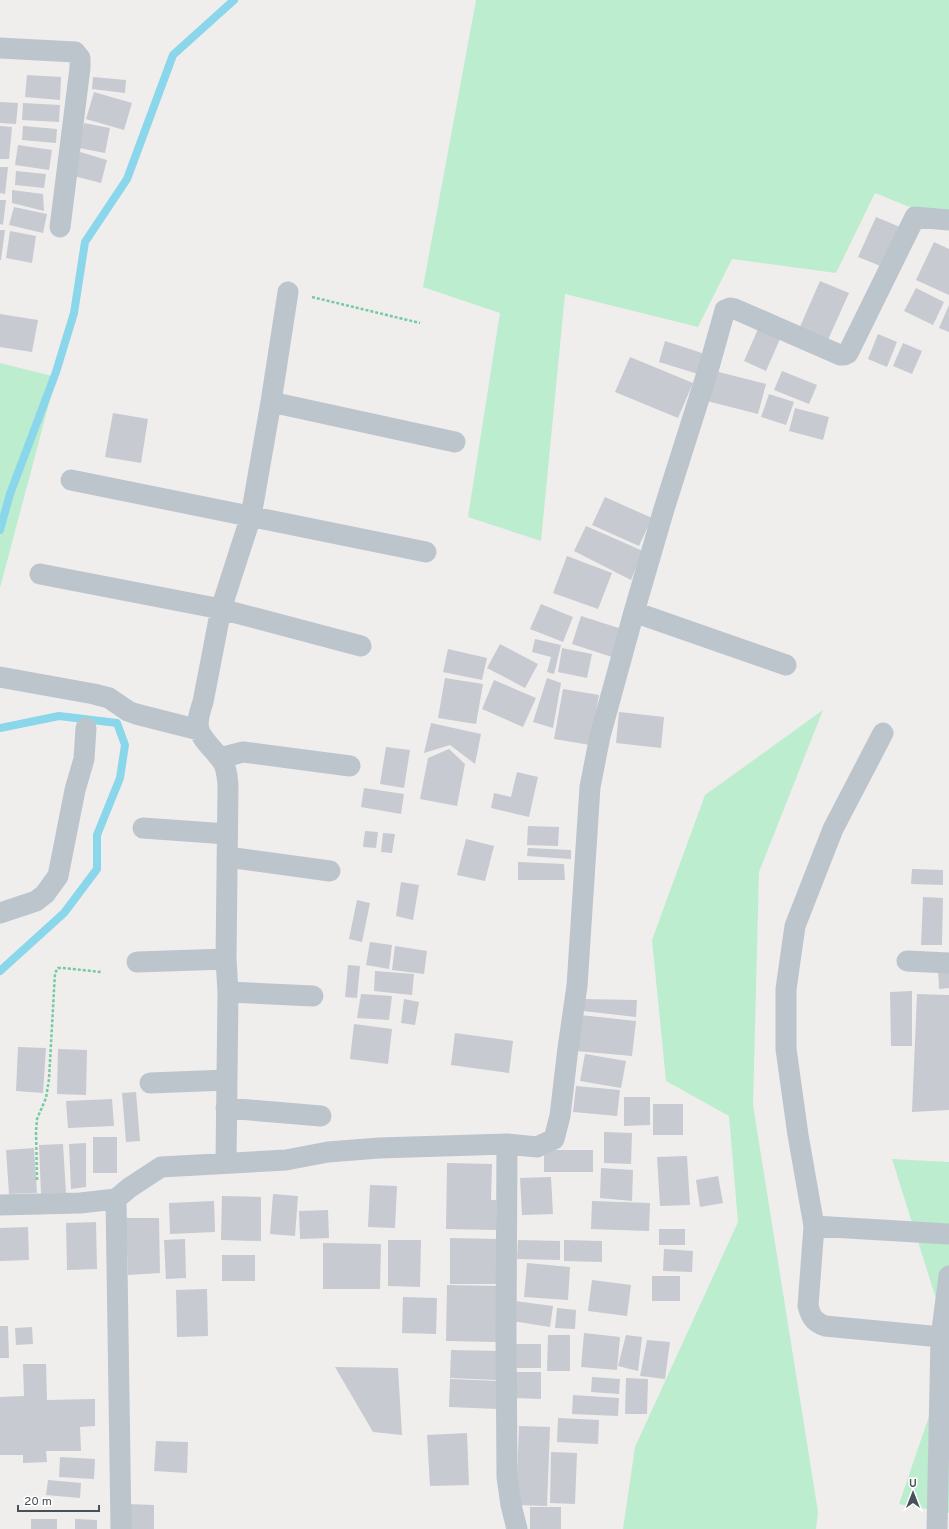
<svg xmlns="http://www.w3.org/2000/svg" width="949" height="1529" viewBox="0 0 949 1529" font-family="Overpass,sans-serif">
<style>
.green{fill:#bcedcf}
.lines{fill:none;stroke-linecap:round;stroke-linejoin:round}
.stream{stroke:#8ad6ea;stroke-width:8}
.building{fill:#c7cad0}
.path{stroke:#75cba0;stroke-width:2.5;stroke-dasharray:3 2;stroke-linecap:butt}
.minor{stroke:#bcc5cc;stroke-width:21}
</style>
<rect width="100%" height="100%" fill="#f0eded"/>
<!-- green -->
<path class="green" d="M476,0h473v223l-74,-30 -39,80 -104,-14 -34,68 -133,-33 -24,247 -73,-24 32,-204 -77,-26z
M0,363l56,14 -56,211z
M823,710l-64,162 -6,233 65,407 -2,17h-193l12,-82 103,-225 -9,-106 -63,-35 -14,-141 53,-145z
M892,1159l57,3v178z
M949,1358v155l-50,-9z"/>
<g class="lines">
<!-- stream -->
<path class="stream" d="M0,530l10,-36 46,-122 18,-59 11,-71 42,-63 46,-124 61,-55
M0,728l59,-12 58,7 8,22 -5,33 -23,57v34l-33,44 -64,58"/>
</g>
<!-- building -->
<path class="building" d="M27,75l34,2 -1,23 -35,-3z
M93,77l33,3 -1,13 -33,-4z
M94,92l38,11 -8,27 -38,-11z
M0,102l18,1 -2,21 -16,-1z
M23,103l37,2 -1,17 -37,-2z
M84,123l26,5 -5,25 -26,-5z
M0,126l12,1 -3,32h-9z
M23,126l34,3 -1,14 -34,-3z
M18,145l34,5 -3,20 -34,-5z
M80,152l27,8 -6,23 -27,-7z
M0,167h8l-3,27 -5,-1z
M16,171l30,3 -2,14 -29,-3z
M12,190l31,4 1,17 -32,-8z
M0,200h6l-3,25 -3,-1z
M14,207l33,7 -4,19 -34,-8z
M876,217l24,10 -17,40 -25,-10z
M0,230h5l-4,30h-1z
M10,231l26,5 -4,27 -26,-5z
M934,242l15,7v46l-33,-15z
M820,281l29,12 -22,49 -28,-13z
M916,288l28,14 -11,23 -29,-14z
M949,305v27l-10,-4z
M0,314l38,6 -6,32 -32,-5z
M758,329l22,10 -14,32 -22,-10z
M878,334l19,8 -10,25 -19,-8z
M665,341l40,13 -7,20 -39,-12z
M903,343l19,8 -10,23 -19,-8z
M630,357l63,26 -15,35 -63,-26z
M715,371l51,13 -8,30 -51,-13z
M782,371l35,14 -8,19 -35,-14z
M769,394l25,8 -8,23 -25,-8z
M795,408l34,9 -6,23 -34,-9z
M113,413l35,6 -7,44 -36,-6z
M605,497l47,21 -13,28 -47,-21z
M586,526l57,25 -12,29 -57,-29z
M567,556l45,17 -14,36 -45,-16z
M541,604l32,13 -10,25 -33,-13z
M581,616l41,13 -10,28 -40,-13z
M535,639l26,6 -7,29 -7,-2 4,-15 -19,-5z
M500,644l38,20 -13,24 -38,-20z
M562,648l30,6 -5,24 -29,-6z
M448,649l39,9 -5,22 -39,-8z
M445,678l38,6 -7,40 -38,-6z
M547,678l14,5 -8,45 -20,-6z
M494,680l42,18 -13,29 -41,-18z
M563,689l36,6 -9,50 -36,-6z
M619,712l45,5 -3,31 -45,-5z
M431,723l50,11 -6,30 -25,-19 -26,8z
M386,747l24,3 -6,38 -24,-4z
M449,749l16,15 -8,42 -37,-7 8,-41z
M517,772l21,5 -9,40 -38,-9 3,-15 17,4z
M364,788l40,6 -3,20 -40,-7z
M528,826l31,1 -1,19 -31,-1z
M365,831l13,1 -2,16 -13,-1z
M383,833l12,1 -3,19 -11,-1z
M466,839l28,7 -9,35 -28,-6z
M528,848l43,2v9l-44,-3z
M518,862l46,2 1,16h-47z
M912,869l31,1v15l-32,-1z
M401,882l18,3 -6,35 -17,-4z
M923,897l20,1 -1,47h-21z
M357,900l13,3 -8,39 -13,-3z
M370,942l22,3 -3,24 -23,-4z
M395,946l32,5 -3,23 -32,-4z
M348,965l12,1 -3,32 -12,-1z
M949,966v22l-10,1 -1,-22z
M375,971l39,3 -2,21 -38,-4z
M912,991v55h-21l-1,-54z
M361,994l31,2 -3,24 -32,-2z
M917,994l32,1v115l-37,2z
M404,999l15,3 -4,23 -14,-2z
M583,999l54,1 -1,17 -53,-6z
M580,1015l56,6 -4,35 -56,-5z
M354,1024l38,5 -4,35 -38,-5z
M455,1033l58,8 -4,32 -58,-8z
M18,1047l28,1 -3,45 -27,-2z
M58,1049l29,1 -1,45 -29,-1z
M585,1054l41,7 -5,27 -41,-7z
M576,1086l44,4 -3,26 -44,-4z
M136,1092l4,49 -14,1 -4,-49z
M624,1097h26v28l-26,1z
M112,1099l2,27 -46,2 -2,-27z
M653,1104h30v31h-30z
M604,1132l28,1 -1,31 -27,-1z
M93,1137h24v36h-24z
M86,1143v44l-15,2 -2,-45z
M63,1144l3,49 -25,1 -2,-49z
M34,1148l3,45 -28,1 -3,-44z
M544,1150h49v22h-49z
M687,1156l3,49 -30,1 -3,-49z
M447,1163l45,1 -1,36h5v30l-50,-1z
M601,1168l32,2 -1,31 -32,-3z
M718,1176l5,27 -23,4 -4,-27z
M551,1177l2,37 -31,1 -2,-37z
M370,1185l27,1 -2,42 -27,-1z
M273,1194l25,2 -3,40 -25,-2z
M222,1196l39,1v44l-40,-1z
M214,1201l1,31 -45,2 -1,-31z
M592,1201l58,2 -1,28 -58,-2z
M328,1210l1,28 -29,1 -1,-28z
M126,1218h33l1,55 -32,2z
M96,1222l1,47 -30,1 -1,-47z
M28,1227l1,33 -29,1v-33z
M659,1229h26v16h-26z
M450,1238l49,1 -1,45h-48z
M185,1239l1,39 -20,1 -2,-39z
M388,1240h33l-1,47 -32,-1z
M518,1240l42,1v19l-43,-1z
M564,1240l38,1v21l-38,-1z
M323,1243l58,1 -1,45h-57z
M664,1249l29,2 -1,21 -29,-1z
M222,1255h33v26h-33z
M527,1263l43,4 -2,33 -44,-3z
M652,1276h28v25h-28z
M592,1280l39,5 -4,31 -39,-5z
M447,1285l54,1 -2,56 -53,-1z
M207,1289l1,47 -31,1 -1,-47z
M403,1297l34,1 -1,36 -34,-1z
M515,1301l38,5 -3,21 -38,-6z
M557,1308l19,2 -1,19 -20,-1z
M0,1326h8l1,32h-9z
M32,1327l1,17 -17,1 -1,-17z
M584,1333l36,4 -3,33 -36,-3z
M548,1335h22v36h-23z
M626,1335l16,2 -4,34 -20,-5z
M647,1340l23,2 -5,37 -25,-3z
M514,1344h27v24h-27z
M451,1350l48,1 -1,29 -48,-2z
M23,1364h23l1,36 48,-1v27l-15,1 1,24h-35l1,11 -24,1v-8h-23v-58l24,-1z
M335,1367l63,1 4,67 -29,-3z
M516,1372h25v27l-26,-1z
M592,1377l28,2 -1,15 -28,-2z
M626,1378l22,1 -1,35h-22z
M450,1379l49,2 -1,28 -49,-2z
M573,1395l46,3 -1,18 -46,-2z
M558,1418l41,2 -1,24 -41,-2z
M519,1426l31,1 -3,79 -31,-1z
M467,1433l2,52 -39,1 -3,-51z
M156,1441l32,1 -1,31 -33,-2z
M551,1452l26,1 -2,51 -25,-1z
M60,1457l35,2 -1,20 -35,-2z
M48,1480l33,3 -1,15 -34,-3z
M128,1504l26,1v24h-26z
M530,1507h31v22h-31z
M31,1519h26v10h-26z
M75,1519l22,1v9h-22z"/>
<g class="lines">
<!-- path -->
<path class="path" d="M312,297l108,26
M37,1180l-1,-49 1,-12 9,-21 3,-19 6,-106 3,-5h5l38,4"/>
<!-- minor -->
<path class="minor" d="M0,48l75,4 5,6v10l-20,159
M271,402l184,40
M71,480l355,72
M40,574l181,35 140,37
M634,612l152,53
M0,677l94,17 15,4 19,13 8,3 63,16
M883,733l-50,96 -38,97 -9,63v60l12,86 16,91 -6,80c3,11 6,16 17,20l116,11
M220,758l23,-6 107,14
M143,828l84,6
M227,857l103,14
M0,913l36,-12 9,-7 13,-18 17,-86 9,-31 2,-31
M907,961l42,2
M137,962l89,-3
M228,992l85,4
M150,1083l77,-3
M226,1108l95,8
M507,1144l-1,189 1,144 4,28 6,24
M226,1162l2,-170 -2,-33 2,-170c0,-8 -1,-17 -4,-25 -2,-4 -6,-8 -9,-12 -18,-20 -21,-24 -12,-50l18,-93 30,-93 20,-114 17,-110
M116,1199l5,330
M0,1205l80,-2 36,-4 13,-11 32,-21 125,-7 42,-8 51,-4 128,-4 30,3 17,-8 6,-23 8,-68 9,-62 13,-199 10,-51 34,-124 30,-103 45,-142 16,-57 5,-2 5,1 105,46h4l4,-2 67,-136 34,3
M814,1226l135,8
M937,1529l4,-192 8,-61"/>
</g>
<!-- north arrow -->
<g transform="translate(913 1493)" stroke="#ffffff" stroke-width="3" paint-order="stroke">
<path d="M0-3L7 15L0 10L-7 15Z" fill="#46515a"/>
<text y="-6" font-size="11" font-weight="bold" text-anchor="middle" fill="#46515a">U</text>
</g>
<!-- scale -->
<path d="M18 1505v6h81v-6" fill="none" stroke="#46515a" stroke-width="2"/>
<text x="24" y="1505" font-size="12" fill="#46515a" stroke="#ffffff" stroke-width="3" paint-order="stroke">20 m</text>
</svg>
